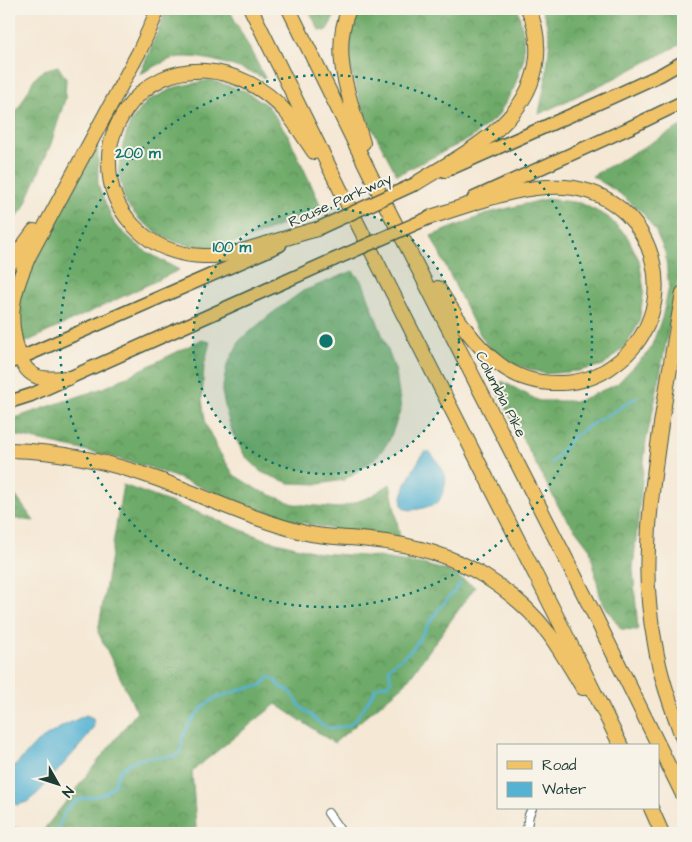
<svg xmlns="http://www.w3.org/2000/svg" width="692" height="842" viewBox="0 0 692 842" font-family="'Architects Daughter',sans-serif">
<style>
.forest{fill:url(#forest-crowns);stroke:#46744e}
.water{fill:#55b2d3;stroke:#3a7884}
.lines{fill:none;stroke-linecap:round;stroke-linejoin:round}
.stream{stroke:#55b2d3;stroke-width:2.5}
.street-casing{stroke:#3f574c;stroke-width:10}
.primary-casing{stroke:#3f574c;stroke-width:15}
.highway-casing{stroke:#3f574c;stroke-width:16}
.street{stroke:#fff;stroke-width:8}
.primary{stroke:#f0c369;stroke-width:12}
.highway{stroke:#f0c369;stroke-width:14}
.primary-bridge-casing{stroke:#3f574c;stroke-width:15;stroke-linecap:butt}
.primary-bridge{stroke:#f0c369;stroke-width:12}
.ring{fill:none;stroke:#0f766e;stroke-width:2.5;stroke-dasharray:2.5 5}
.labels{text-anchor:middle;stroke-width:4;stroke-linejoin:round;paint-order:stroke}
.street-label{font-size:15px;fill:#1f3d34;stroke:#f7f3e8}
.centre{fill:#0f766e;stroke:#f7f3e8;stroke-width:2.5}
.ring-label{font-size:15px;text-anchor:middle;font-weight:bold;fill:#0f766e;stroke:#f7f3e8;stroke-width:4;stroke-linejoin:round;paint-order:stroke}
</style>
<defs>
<pattern id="forest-crowns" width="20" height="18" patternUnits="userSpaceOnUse" patternTransform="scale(1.25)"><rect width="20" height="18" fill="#6eaa69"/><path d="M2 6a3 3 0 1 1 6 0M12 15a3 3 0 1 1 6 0" fill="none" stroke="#5a8c57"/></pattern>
</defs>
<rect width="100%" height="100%" fill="#f7f3e8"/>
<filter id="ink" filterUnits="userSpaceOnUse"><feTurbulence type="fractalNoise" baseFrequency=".02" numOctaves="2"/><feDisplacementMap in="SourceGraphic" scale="10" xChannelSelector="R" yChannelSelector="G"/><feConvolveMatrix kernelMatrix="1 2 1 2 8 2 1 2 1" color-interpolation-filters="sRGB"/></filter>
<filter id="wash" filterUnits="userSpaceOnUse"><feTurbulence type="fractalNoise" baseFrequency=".0096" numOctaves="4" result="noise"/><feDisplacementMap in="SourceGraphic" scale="20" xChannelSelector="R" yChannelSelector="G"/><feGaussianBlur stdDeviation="1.12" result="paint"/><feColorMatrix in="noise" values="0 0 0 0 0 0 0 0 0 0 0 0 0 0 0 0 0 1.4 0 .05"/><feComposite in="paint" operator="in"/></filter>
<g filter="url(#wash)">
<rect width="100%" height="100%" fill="#f5e8d5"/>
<!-- forest -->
<path class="forest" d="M167,9h62l36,69c-24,-10 -68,-27 -94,-19 -10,4 -21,10 -31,15z
M308,9h31l-13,22 -7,-1z
M360,9h158l5,24 1,25 -10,30 -17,29 -26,21 -74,37 -34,-64 -15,-49 2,-25 5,-20z
M541,9h142v34l-70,36 -74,35 7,-37 4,-38 -5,-22z
M58,66l8,13 -1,20 -14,45 -28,65 -14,18v-103l12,-20 13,-25 10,-9z
M210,80l35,11 23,15 20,29 34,73 -67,28 -28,9 -25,2 -24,-4 -17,-8 -21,-15 -14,-16 -8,-32 5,-28 7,-21 17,-22 29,-14z
M683,125v127l-28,149 -9,40 -13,128 5,61 -17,-1 -20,-29 -11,-51 -29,-38 -63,-118 4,-12 37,20h39l39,-17 33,-34 12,-32 7,-31 -4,-35 -10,-22 -13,-18 -23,-19 -27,-17z
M98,144v42l17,39 27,24 37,21 -157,74 -4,-28 3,-30 18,-39z
M546,199l35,4 27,14 19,19 12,24 5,30 -5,33 -12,21 -23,21 -26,6 -33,3 -32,-10 -25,-17 -13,-21 -44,-90 58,-23z
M353,271l10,12 33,89 5,37 -12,32 -13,17 -32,22 -25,4 -30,-1 -26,-10 -18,-17 -12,-22 -6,-19 -5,-23 5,-27 13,-25 31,-26 32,-23z
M201,340l9,2 -6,24 -2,34 4,25 12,25 16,25 24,15 36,14 45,4 31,-11 20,-13 10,53 -63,-7 -29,-6 -32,-8 -127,-49 -52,-14 -88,-19v-14l97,-33z
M123,485l74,27 67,27 56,14 57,4 49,8 22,6 27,16 -70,97 -71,59 -58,-39 -84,67 4,55 2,7h-189v-6l32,6 96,-121 -39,-80z
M9,487l25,34 -25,-3z"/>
<!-- water -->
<path class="water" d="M424,452h6c17,23 21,24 8,51 -9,3 -23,9 -32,6 -15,-6 13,-49 18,-57z
M86,715l7,3 1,8 -10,15 -46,52 -11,9 -10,3 -8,-4v-26l5,-8 23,-25 26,-16z"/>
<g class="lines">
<!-- stream -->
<path class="stream" d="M551,463l23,-27 19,-13 20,-11 24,-15
M56,833l9,-22 9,-9 10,-4 12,-2 11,-4 7,-7 5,-13 10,-9 15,-5 32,-2 3,-3 3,-6v-9l9,-17 14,-16 9,-6 14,-5 18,-6 15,-2 8,-9 7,3 3,6 11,5 10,15 21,18 8,4 19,-2 8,-7 9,-13 11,-18 6,-3h6l3,-3 -2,-13 6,-7 7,-4 12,-11 24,-37 23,-27"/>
</g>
</g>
<g filter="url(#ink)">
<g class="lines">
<!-- street casing -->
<g class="street-casing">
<path id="street" d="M328,813l14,20
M526,833l3,-18 3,-7"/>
</g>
<!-- primary casing -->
<g class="primary-casing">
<path id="primary" d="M445,171l167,-74 48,-22 23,-13
M474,198l155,-70 54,-26
M9,363l271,-118
M9,402l22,-7 38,-17 264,-118"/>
</g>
<!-- highway casing -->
<g class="highway-casing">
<path id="highway" d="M251,9l92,186 218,430 60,121
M289,9l85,173 218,428 91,185
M349,9c-19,44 1,90 14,134
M314,152c-9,-13 -18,-28 -28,-40 -43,-49 -120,-60 -160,-2 -11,16 -18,33 -17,53 0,24 7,44 24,62 18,20 43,30 70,31 21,1 40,-5 59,-11 18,-5 37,-11 55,-16
M415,184c49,-31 116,-61 122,-127 1,-16 -1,-33 -9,-48
M431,217c44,-14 97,-36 143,-29 86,14 111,126 41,176 -15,12 -33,18 -52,19 -23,1 -46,-5 -64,-19 -26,-20 -44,-49 -61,-76
M9,265l25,-34
M683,293c-8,44 -15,87 -22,131 -6,42 -12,84 -13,125 -2,32 1,64 7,95 5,33 17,64 28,95
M69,378c-10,0 -22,2 -31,-1 -11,-4 -16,-13 -19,-23 -13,-38 -6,-62 10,-98l110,-204 11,-24 8,-19
M9,450c52,1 102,12 151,30 48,18 96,41 146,53 21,5 42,4 64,7 39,4 81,15 114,36 24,15 48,35 65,58 12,17 23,36 34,54
M651,808l11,25"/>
</g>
<!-- street -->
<use href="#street" class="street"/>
<!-- primary -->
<use href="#primary" class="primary"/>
<!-- highway -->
<use href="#highway" class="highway"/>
<!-- primary-bridge casing -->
<g class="primary-bridge-casing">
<path id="primary-bridge" d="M317,229l98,-45
M333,260l98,-43"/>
</g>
<!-- primary-bridge -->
<use href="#primary-bridge" class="primary-bridge"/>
</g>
</g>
<!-- distance rings -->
<circle cx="326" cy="341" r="133" fill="#0f766e" fill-opacity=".12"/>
<g class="ring">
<circle cx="326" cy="341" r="133"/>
<circle cx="326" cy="341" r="266"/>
</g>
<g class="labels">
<!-- street labels -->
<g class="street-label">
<text transform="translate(340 200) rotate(-24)" y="5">Rouse Parkway</text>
<text transform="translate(501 394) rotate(63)" y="5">Columbia Pike</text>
</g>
</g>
<circle cx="326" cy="341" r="8" class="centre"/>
<g class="ring-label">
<text x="138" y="158">200 m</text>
<text x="232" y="252">100 m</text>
</g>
<!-- margin -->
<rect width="692" height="842" fill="none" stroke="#f7f3e8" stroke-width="30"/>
<!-- legend -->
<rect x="497" y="744" width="162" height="65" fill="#f7f3e8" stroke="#a1aaa0"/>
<rect x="507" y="761" width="25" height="8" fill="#f0c369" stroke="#a1aaa0"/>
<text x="542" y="770" font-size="15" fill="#1f3d34">Road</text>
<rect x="507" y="782" width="25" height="15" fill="#55b2d3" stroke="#a1aaa0"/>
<text x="542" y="794" font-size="15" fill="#1f3d34">Water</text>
<!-- north arrow -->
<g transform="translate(58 784) rotate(129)" stroke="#f7f3e8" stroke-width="4" paint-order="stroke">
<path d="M0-4L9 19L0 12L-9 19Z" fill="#1f3d34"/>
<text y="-8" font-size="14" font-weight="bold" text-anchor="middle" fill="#1f3d34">N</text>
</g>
</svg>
